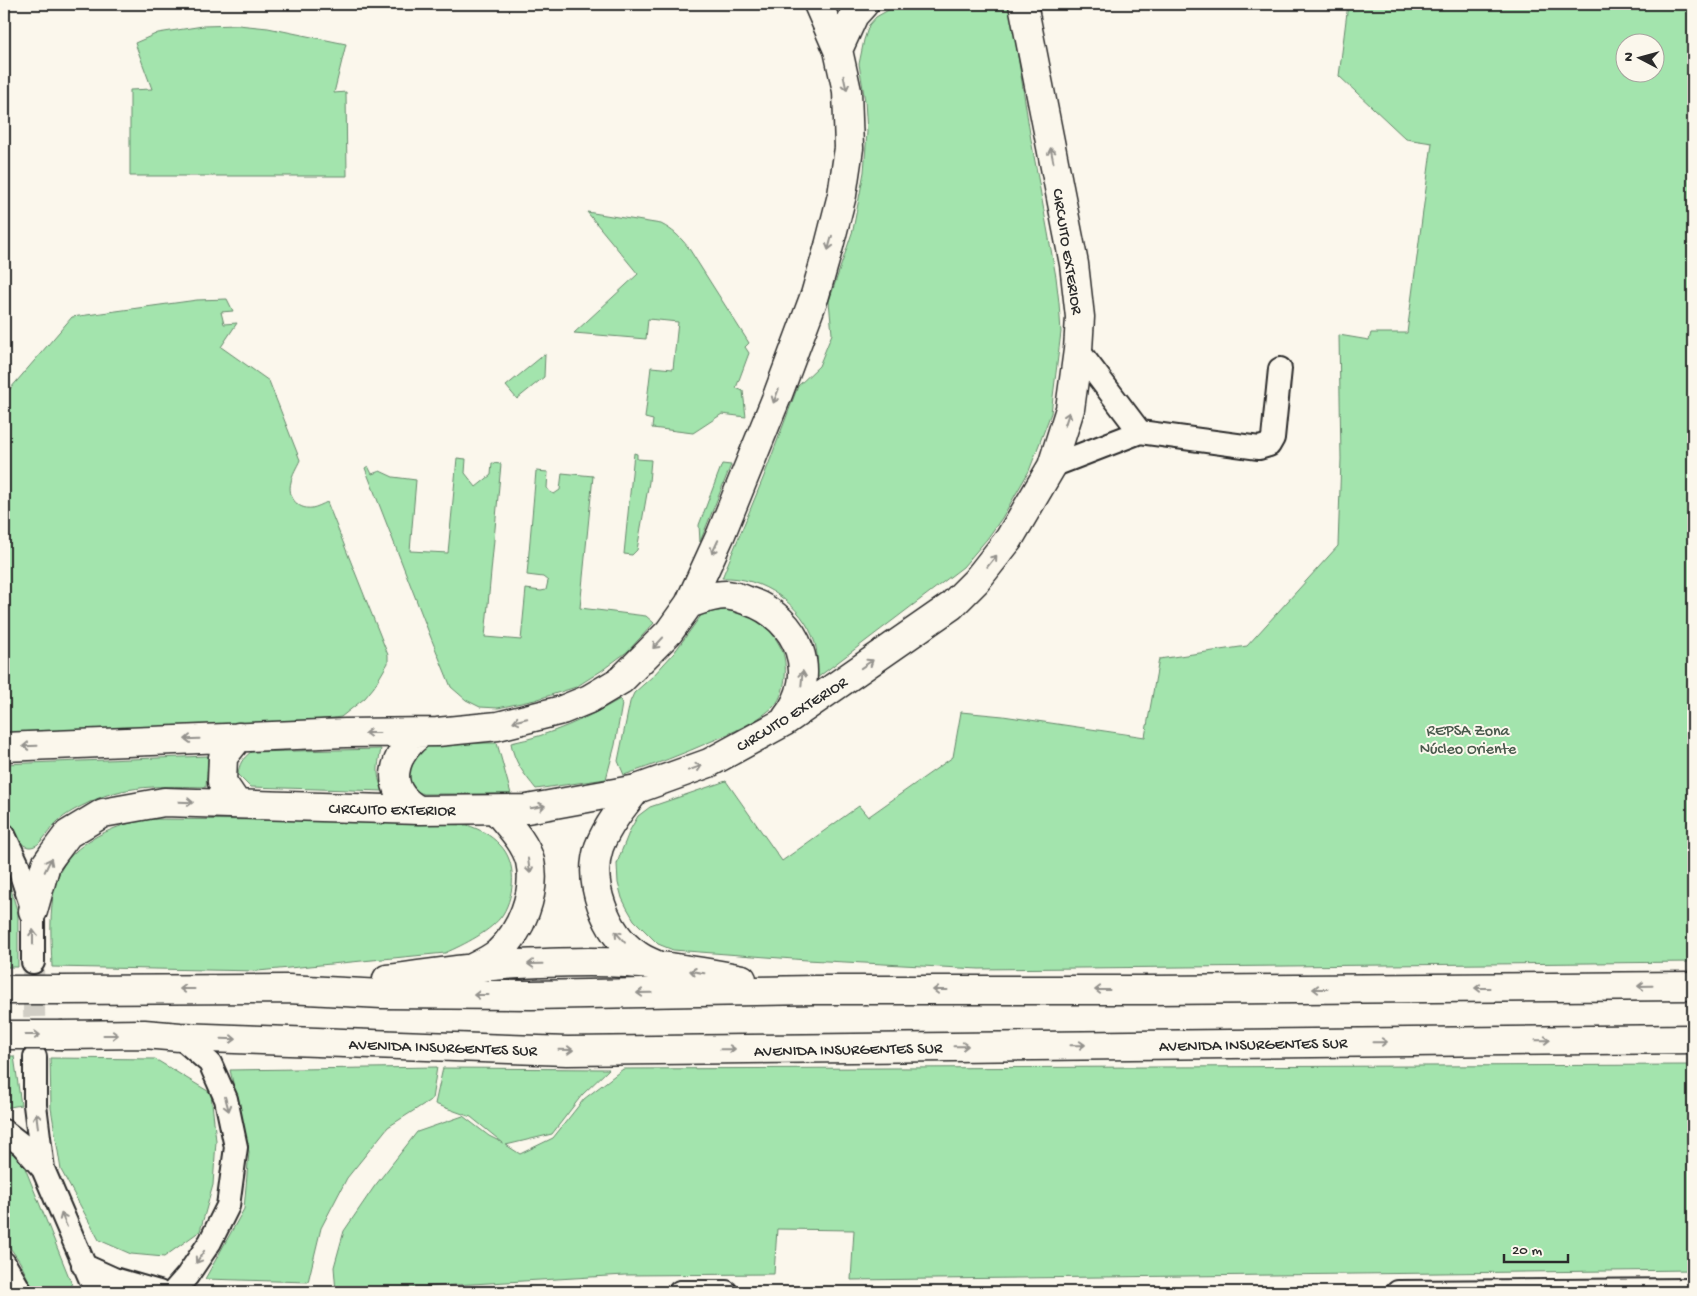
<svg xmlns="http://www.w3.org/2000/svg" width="1697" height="1296" viewBox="0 0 1697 1296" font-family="'Gochi Hand',sans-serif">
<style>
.green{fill:#a3e4ad;stroke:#67886c;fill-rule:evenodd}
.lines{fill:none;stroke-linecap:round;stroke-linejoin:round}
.minor-tunnel{stroke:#d1cec5;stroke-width:22;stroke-dasharray:22 11;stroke-linecap:butt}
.minor-casing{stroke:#2b2b2b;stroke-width:26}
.tertiary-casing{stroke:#2b2b2b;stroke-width:31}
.secondary-casing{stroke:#2b2b2b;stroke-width:31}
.minor{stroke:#fbf7ec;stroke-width:22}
.tertiary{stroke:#fbf7ec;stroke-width:28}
.secondary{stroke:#fbf7ec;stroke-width:28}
.secondary-bridge-casing{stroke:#2b2b2b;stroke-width:31;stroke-linecap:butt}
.secondary-bridge{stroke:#fbf7ec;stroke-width:28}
.oneway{stroke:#93918c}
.labels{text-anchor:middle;stroke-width:4;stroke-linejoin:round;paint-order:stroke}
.street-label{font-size:16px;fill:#2b2b2b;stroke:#fbf7ec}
.park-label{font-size:16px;fill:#49594c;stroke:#fbf7ec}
</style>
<rect width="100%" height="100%" fill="#fbf7ec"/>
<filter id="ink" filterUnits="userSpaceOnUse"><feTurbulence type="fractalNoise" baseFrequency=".02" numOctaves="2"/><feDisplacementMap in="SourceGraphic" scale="10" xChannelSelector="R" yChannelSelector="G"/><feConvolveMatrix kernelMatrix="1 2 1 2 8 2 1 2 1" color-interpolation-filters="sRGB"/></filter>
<g filter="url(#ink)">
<!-- green -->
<path class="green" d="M899,4h111l20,130 26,143 3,26 2,29 -10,81 -22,58 -27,47 -15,21 -24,28 -146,111c1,-11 1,-23 -2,-35 -12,-38 -53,-67 -93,-65l42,-102 34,-90 21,-20 13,-32 -3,-33 24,-71 11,-58 3,-40 -2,-31 -6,-37 5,-24 5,-15 7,-8z
M1348,4h345v958l-714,7 -172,-9 -134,-10 -15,-6 -24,-24 -7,-12 -5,-10 -4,-15 -1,-19 3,-9 10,-25 8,-14 12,-9 76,-26 56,80 77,-55 9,11 85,-60 8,-45 42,4 142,21 14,-78 88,-13 91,-100 3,-87 -2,-124 30,5 2,-7h36l25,-190 -26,-4 -67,-63zM1624,42h30v30h-30z
M238,25l30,3 78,16 -12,49 12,-1 1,84h-217v-86l22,-1 -17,-46 23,-10 45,-7z
M587,212l74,12c12,6 19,13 27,23l61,96 -4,4 4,6 -13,35 7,3 3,26 -24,-3 -29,19 -41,-5 1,-8 -8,-2 6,-51 22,2 5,-47 -30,-3 -2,20 -72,-6 64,-59z
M227,299l6,12 -12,1 3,12 13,-1 -16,24 48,34 31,79c-3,7 -8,14 -9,22 -4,14 6,28 21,26 5,-1 11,-4 15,-6l61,153v8l-14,24 -9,11 -24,19 -58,7 -279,13v-341l68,-79 125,-17z
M545,354l-1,23 -27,22 -11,-13z
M634,453l3,1v5l14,1 -2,22 -12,68 -5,5 -8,-1z
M457,458l9,1 -1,14 11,14 15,-12 1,-12 9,1 -16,173 36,3 5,-51 15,2 5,-1 2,-9 -5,-4 -16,-2 9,-104 12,1 -1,16 3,4 4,2 6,-4 2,-17 31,3 -13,132 66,8 8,7 -26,28 -27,20 -25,16 -41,13 -37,8 -18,-1 -14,-7 -15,-13 -20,-49 -66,-170 3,-2 4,8 8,-3 13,6 23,3 -6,71 38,2z
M722,464l9,1 -31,77 -1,-17z
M729,609c24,4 41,17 52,39 8,15 5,49 -9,60 -17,15 -39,24 -60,33 -29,13 -58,24 -88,34l-6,-14 12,-59 4,-9 19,-17 21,-23 28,-39z
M620,699l2,5 -7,41 -9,34 -70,10c-12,-15 -22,-27 -25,-46 40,-8 75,-24 109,-44z
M432,743h65l14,51h-88l-6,-3 -9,-12 5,-27z
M381,749c-3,15 -6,29 3,42l-134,-4 -12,-12c1,-11 4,-16 13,-23z
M208,756l-2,31c-42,-1 -83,-3 -120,17 -11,5 -25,13 -32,21 -7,7 -14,23 -25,22 -14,-1 -22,-32 -25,-44 -3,-11 0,-27 0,-39z
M147,819l126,1 194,5c12,4 24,10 33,20 17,17 15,49 3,69 -11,17 -40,31 -58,39l-187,18 -206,-4c-1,-27 -3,-55 3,-81 9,-41 56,-60 92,-67z
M4,865l14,49v53h-14z
M4,1056h10l7,49 -17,3z
M50,1058l105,1 56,34 5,48 -3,44 -13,46 -36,26 -33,-3 -32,-14 -38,-70 -10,-62z
M1693,1065v205l-842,10 3,-50 -77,-1 -3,45 -149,1 -289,17 -2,-25 10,-36 30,-44 43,-55 46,-16 26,20 14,7 -32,-26 -36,-13 8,-36 166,1 -27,26 -30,39 -46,11 14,9 33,-16 31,-39 39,-30z
M437,1067l-5,32 -44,28 -41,51 -26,50 -13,54 -103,-3 39,-70 5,-57 -19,-82z
M4,1144l17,14 54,134h-41l-14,-30 -16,-23z"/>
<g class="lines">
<!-- minor-tunnel -->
<path class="minor-tunnel" d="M33,962l2,89"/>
<!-- minor casing -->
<g class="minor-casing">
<path id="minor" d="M1078,350l62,82
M1052,466l88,-34 119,16 10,-3 4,-7 7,-69
M4,835l14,30 15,46v51
M35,1057v48l8,64 53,123
M4,1131l18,14 21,24
M4,1263l17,29
M83,1265l31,14 45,13
M173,1292l14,-16 23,-34 18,-36 8,-59 -10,-48 -16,-36 -30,-26
M680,1292h46
M1398,1292l295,-2"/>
</g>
<!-- tertiary casing -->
<g class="tertiary-casing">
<path id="tertiary" d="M838,50l16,-35 10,-11
M689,604c11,-4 24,-9 37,-9 8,1 15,3 22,6 51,17 73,74 38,117
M4,747l341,-14 92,-1 61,-6 64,-16 27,-11 32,-19 48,-48 20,-28 32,-70 57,-140 37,-99 14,-49 13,-51 7,-47 -2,-57 -9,-41 -20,-46
M237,804l-15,-22 1,-25 16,-20
M419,810c-37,-20 -27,-55 2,-77
M33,911l13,-47 7,-10 15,-20 35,-21 61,-11 255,8 108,-1 110,-20 72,-26 75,-41 167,-116 25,-25 33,-42 43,-73 18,-57 8,-59 2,-33 -6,-53 -51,-260"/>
</g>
<!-- secondary casing -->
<g class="secondary-casing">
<path id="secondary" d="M637,789c-14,17 -30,37 -38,58 -12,36 7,86 37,107 6,5 14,8 21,11
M474,967c8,-4 17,-8 24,-14 23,-21 39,-60 32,-92 -5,-19 -22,-36 -34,-51
M387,979c44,-5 87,-13 132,-15 46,-2 94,-4 140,2 28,3 55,8 83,13
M61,990l227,-1 94,5 149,1 284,-5h336l542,-4
M63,1035l81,-1 36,3 387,14 1126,-12"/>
</g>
<!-- minor -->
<use href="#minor" class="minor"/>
<!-- tertiary -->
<use href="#tertiary" class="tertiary"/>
<!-- secondary -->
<use href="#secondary" class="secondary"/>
<!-- secondary-bridge casing -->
<g class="secondary-bridge-casing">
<path id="secondary-bridge" d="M4,990h57
M4,1035h59"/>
</g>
<!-- secondary-bridge -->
<use href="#secondary-bridge" class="secondary-bridge"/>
</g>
<!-- one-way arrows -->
<defs><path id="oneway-shaft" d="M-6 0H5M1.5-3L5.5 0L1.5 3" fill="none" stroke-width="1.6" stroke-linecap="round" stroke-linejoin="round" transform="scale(1.25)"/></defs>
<g class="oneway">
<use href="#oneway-shaft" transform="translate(845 83) rotate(78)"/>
<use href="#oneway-shaft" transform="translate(1052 155) rotate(-101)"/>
<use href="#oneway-shaft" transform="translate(830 243) rotate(105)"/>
<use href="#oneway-shaft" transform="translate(776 396) rotate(111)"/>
<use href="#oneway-shaft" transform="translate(1067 419) rotate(-72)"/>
<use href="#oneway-shaft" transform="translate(715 547) rotate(115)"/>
<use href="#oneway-shaft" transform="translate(992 561) rotate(-51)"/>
<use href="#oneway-shaft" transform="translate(658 643) rotate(133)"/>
<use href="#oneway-shaft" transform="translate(867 664) rotate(-34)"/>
<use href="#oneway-shaft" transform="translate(802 678) rotate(-85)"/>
<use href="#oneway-shaft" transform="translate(520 720) rotate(166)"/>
<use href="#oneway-shaft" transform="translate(372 733) rotate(180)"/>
<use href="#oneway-shaft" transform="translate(192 739) rotate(178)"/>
<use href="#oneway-shaft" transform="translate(30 746) rotate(178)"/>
<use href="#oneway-shaft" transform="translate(695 768) rotate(-20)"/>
<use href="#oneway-shaft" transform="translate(186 802) rotate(2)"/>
<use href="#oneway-shaft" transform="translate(538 807) rotate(-9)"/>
<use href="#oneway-shaft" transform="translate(48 865) rotate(-64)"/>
<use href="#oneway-shaft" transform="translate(529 866) rotate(82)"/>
<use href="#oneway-shaft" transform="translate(33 937) rotate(-90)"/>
<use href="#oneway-shaft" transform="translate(620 937) rotate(-131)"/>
<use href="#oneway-shaft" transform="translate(535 964) rotate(179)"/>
<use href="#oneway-shaft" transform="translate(697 972) rotate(-171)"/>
<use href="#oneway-shaft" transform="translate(1645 986) rotate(179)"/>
<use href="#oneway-shaft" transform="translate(1482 988) rotate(180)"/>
<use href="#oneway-shaft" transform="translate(187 989) rotate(180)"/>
<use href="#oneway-shaft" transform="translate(1320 989) rotate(180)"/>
<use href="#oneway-shaft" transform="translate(940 990) rotate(180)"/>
<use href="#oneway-shaft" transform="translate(1102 990) rotate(-180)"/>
<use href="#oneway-shaft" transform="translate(644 993) rotate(179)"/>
<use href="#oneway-shaft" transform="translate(481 995) rotate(-180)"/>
<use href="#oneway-shaft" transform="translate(33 1035)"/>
<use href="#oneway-shaft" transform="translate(111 1035)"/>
<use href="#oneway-shaft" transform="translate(229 1039) rotate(2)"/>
<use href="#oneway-shaft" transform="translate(1543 1040) rotate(-1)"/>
<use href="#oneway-shaft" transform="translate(1380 1042) rotate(-1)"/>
<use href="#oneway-shaft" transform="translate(1078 1045) rotate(-1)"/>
<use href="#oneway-shaft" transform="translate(961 1046) rotate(-1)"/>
<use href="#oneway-shaft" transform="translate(728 1049) rotate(-1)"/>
<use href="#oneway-shaft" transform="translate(566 1050) rotate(1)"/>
<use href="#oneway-shaft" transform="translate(227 1104) rotate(75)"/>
<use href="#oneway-shaft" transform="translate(37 1120) rotate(-97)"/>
<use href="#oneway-shaft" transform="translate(64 1220) rotate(-113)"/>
<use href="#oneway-shaft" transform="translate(200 1257) rotate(124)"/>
</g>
</g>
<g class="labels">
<!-- street labels -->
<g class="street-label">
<text transform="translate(1069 251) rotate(81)" y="6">CIRCUITO EXTERIOR</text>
<text transform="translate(791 713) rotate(-32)" y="6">CIRCUITO EXTERIOR</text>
<text transform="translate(392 808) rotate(1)" y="6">CIRCUITO EXTERIOR</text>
<text transform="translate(1253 1043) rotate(-1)" y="6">AVENIDA INSURGENTES SUR</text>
<text transform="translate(443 1046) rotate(2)" y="6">AVENIDA INSURGENTES SUR</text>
<text transform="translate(848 1048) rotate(-1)" y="6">AVENIDA INSURGENTES SUR</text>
</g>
<!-- park labels -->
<g class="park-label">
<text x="1468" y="735">REPSA Zona<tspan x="1468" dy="18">Núcleo Oriente</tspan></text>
</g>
</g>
<!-- margin -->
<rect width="1697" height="1296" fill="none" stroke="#fbf7ec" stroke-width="20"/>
<rect x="10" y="10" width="1677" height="1276" fill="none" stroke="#2b2b2b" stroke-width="2" filter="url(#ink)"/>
<!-- north arrow -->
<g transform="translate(1640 58) rotate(276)"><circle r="24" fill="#fbf7ec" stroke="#a8a59f"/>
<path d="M0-4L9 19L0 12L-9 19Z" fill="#2b2b2b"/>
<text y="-8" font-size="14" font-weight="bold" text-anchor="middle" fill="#2b2b2b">N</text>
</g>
<!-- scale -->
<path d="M1504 1254v8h64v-8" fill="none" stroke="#2b2b2b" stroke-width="2.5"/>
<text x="1512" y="1254" font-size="15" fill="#2b2b2b" stroke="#fbf7ec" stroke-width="4" paint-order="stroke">20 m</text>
</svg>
